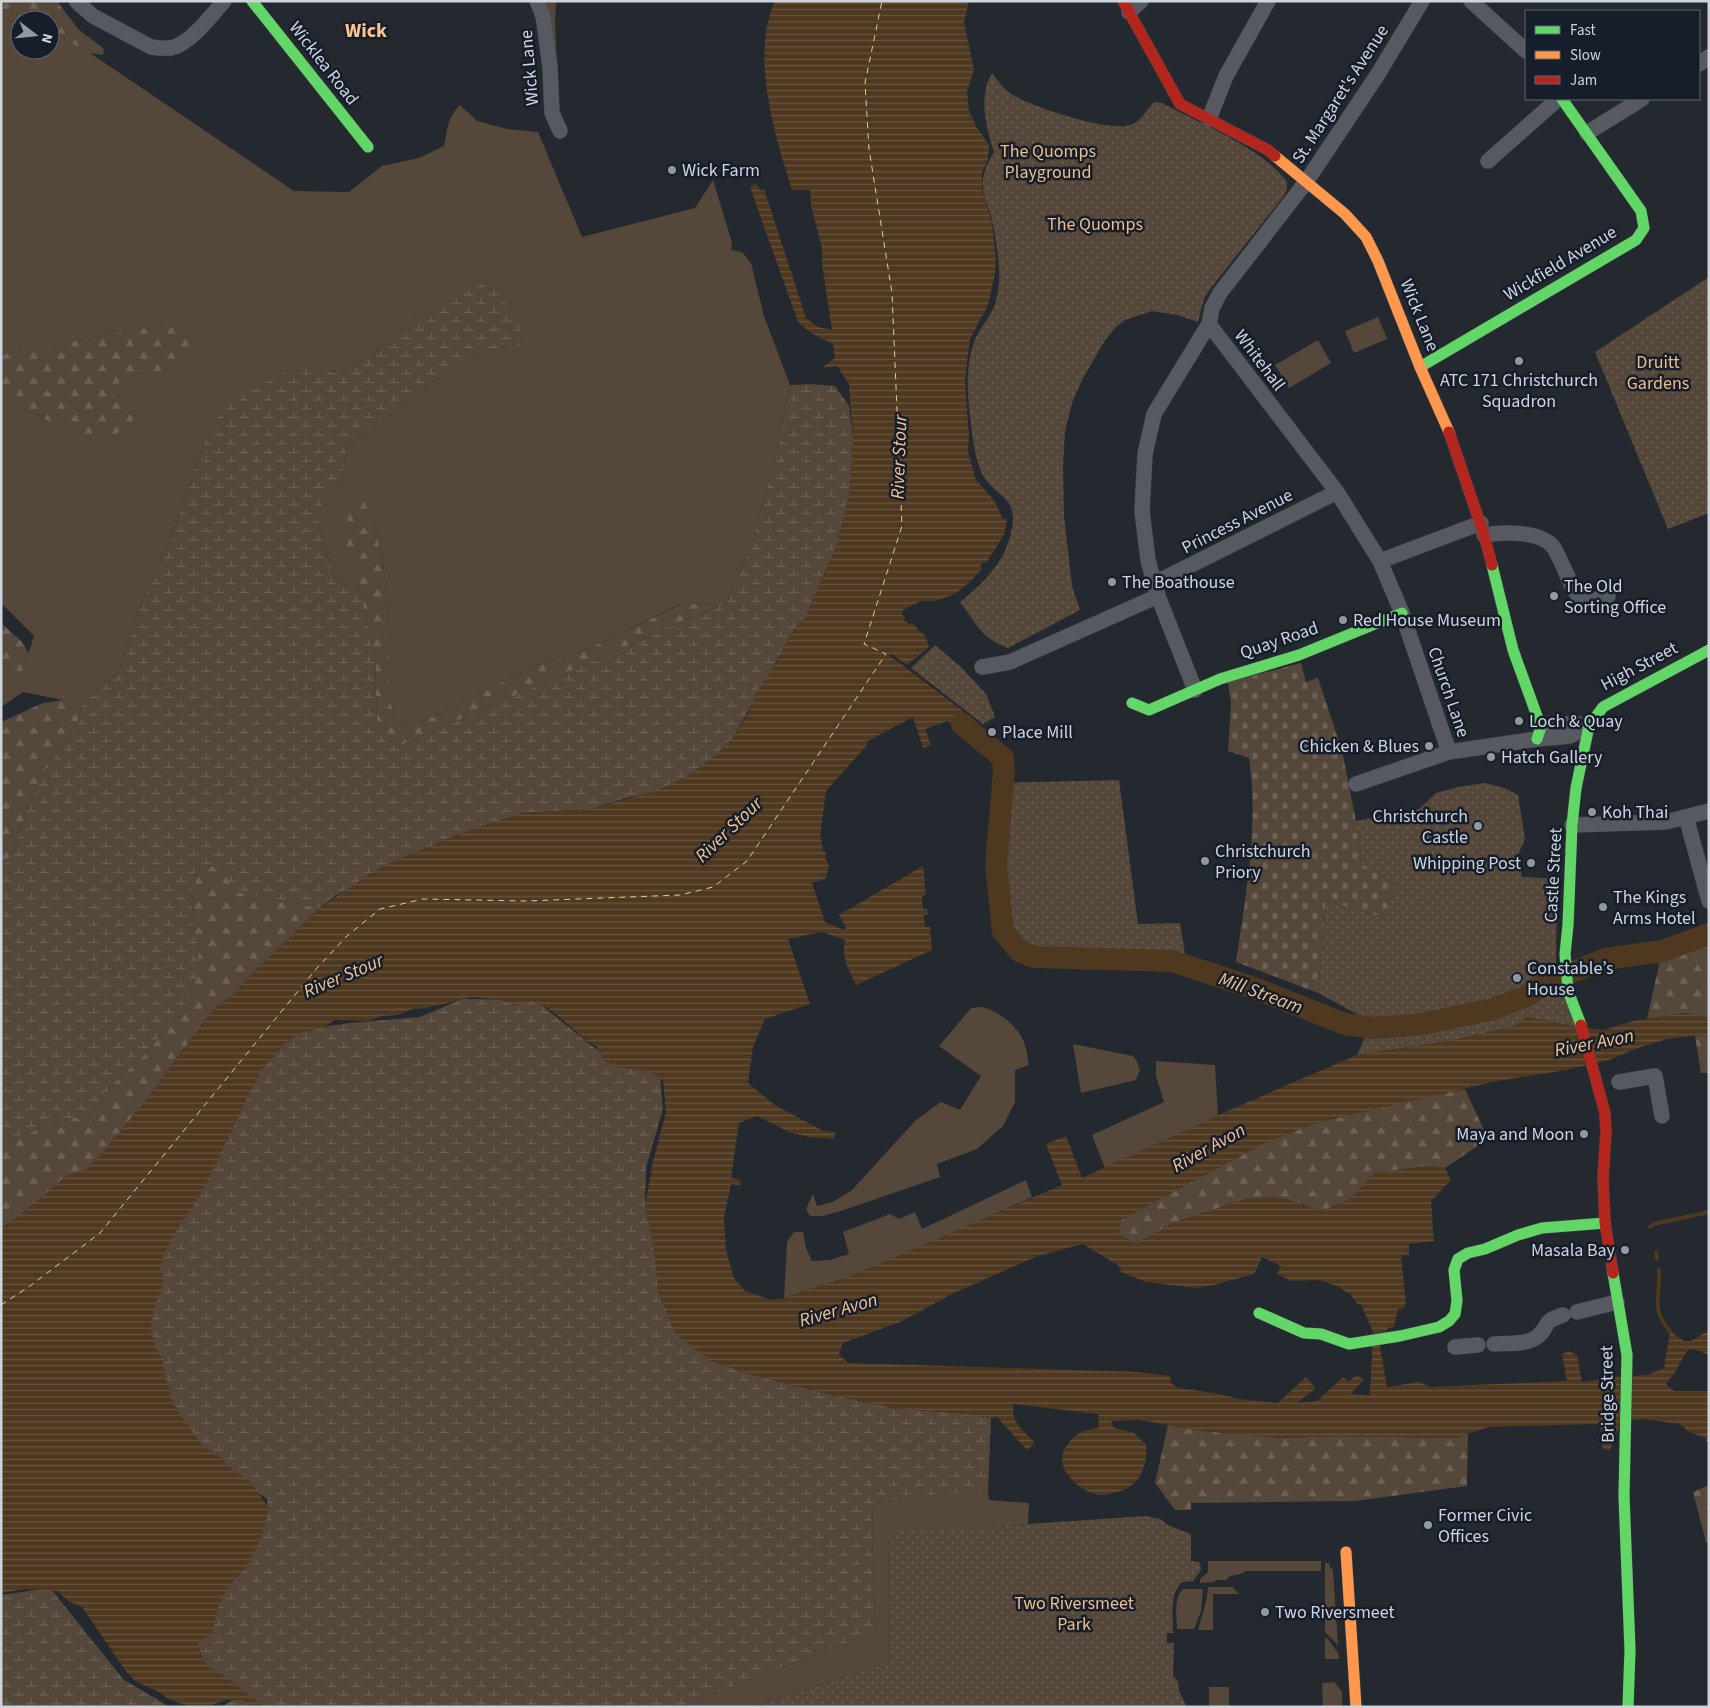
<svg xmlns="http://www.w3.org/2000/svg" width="1710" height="1708" viewBox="0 0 1710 1708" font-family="'Source Sans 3',sans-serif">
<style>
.green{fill:#554739}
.forest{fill:url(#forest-firs)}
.wetland{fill:url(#wetland-marsh)}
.cemetery{fill:url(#cemetery-stones)}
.park{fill:url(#park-dots)}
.water{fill:url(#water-rules);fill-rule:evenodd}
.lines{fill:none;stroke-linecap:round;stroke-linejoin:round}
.stream{stroke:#4f3820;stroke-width:4}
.river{stroke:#4f3820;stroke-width:22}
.ferry{stroke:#f3c391;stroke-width:1;stroke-dasharray:6 5;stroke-linecap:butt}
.street-casing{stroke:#3f444a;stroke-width:16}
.fast-casing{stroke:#3f444a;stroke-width:12}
.slow-casing{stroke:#3f444a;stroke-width:12}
.jam-casing{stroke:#3f444a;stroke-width:12}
.street{stroke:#565a60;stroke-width:15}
.fast{stroke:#63d668;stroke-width:11}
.slow{stroke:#ff974d;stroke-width:11}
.jam{stroke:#b3261e;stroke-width:11}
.poi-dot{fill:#92989f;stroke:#151e2a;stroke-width:2}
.labels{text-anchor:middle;stroke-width:5;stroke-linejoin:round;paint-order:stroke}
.street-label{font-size:18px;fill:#ced4dc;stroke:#151e2a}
.park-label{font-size:18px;fill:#edbd8b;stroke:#151e2a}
.poi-label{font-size:18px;fill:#ced4dc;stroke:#151e2a;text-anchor:start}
.water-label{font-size:19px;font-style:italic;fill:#f3c391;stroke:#151e2a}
.quarter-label{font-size:20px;font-weight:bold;fill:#fdc489;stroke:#151e2a}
</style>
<defs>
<pattern id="forest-firs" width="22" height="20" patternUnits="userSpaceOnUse" patternTransform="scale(1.25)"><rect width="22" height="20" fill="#554739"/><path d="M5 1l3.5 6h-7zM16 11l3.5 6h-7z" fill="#6c6155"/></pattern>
<pattern id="wetland-marsh" width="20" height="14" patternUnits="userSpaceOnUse" patternTransform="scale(1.25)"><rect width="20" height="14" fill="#554739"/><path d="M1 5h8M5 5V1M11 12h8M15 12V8" fill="none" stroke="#6c6155"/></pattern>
<pattern id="cemetery-stones" width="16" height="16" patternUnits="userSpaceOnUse" patternTransform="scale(1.25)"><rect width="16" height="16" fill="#554739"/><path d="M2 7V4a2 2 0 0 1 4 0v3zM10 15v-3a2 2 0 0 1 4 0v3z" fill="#6c6155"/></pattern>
<pattern id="park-dots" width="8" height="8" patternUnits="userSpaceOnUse" patternTransform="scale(1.25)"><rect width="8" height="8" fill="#554739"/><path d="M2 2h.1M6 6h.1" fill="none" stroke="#6c6155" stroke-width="1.8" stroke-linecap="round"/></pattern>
<pattern id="water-rules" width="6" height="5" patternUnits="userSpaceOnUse" patternTransform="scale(1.25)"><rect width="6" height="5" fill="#4f3820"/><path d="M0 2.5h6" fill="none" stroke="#675440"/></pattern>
</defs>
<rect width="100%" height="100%" fill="#23292f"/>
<!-- green -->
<path class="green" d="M544,1h12l-1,23 3,56z
M1,17l14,6h5v27h30v-18l40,21 204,138 55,1 33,-26 37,-8 25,-12c3,-16 4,-30 16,-41l17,16 30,8 31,3 44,105 113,-29 18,-28 19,63 -1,7 11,2 9,11 13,53 26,69 -12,63 -25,92 -27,63 -45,1 -98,47 -51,16 -92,47 -31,13 -14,-6 -6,-26v-56l-5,-70 -10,-46 -20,47 6,22 -16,-7 -10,-9 -16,-50 4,-21 20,-26 5,-34 35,-22 71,-57 29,-14 26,-7 -67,-41 -37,21 -30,29 -34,17 -16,1 -116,59 -37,109 -29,62 -23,70 -37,32 -59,-12 -19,13h-3v-41l12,7h10l11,-35 -33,-33v-205l77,37 56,-16 -16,-24v-14l6,-5 41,-6v-46l-164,31z
M1378,317l9,22 -33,14 -9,-22z
M1318,340l13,23 -42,25 -14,-23z
M981,1007c18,3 38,20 44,38 2,6 3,14 4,20l-14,5v32l-12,24 -26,23 -40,15 3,13 -99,34 -18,5h-13l-4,-7 7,-15 4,12 16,-4 19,-12 64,-70 25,-18 19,8 21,-34 -42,-30 32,-38z
M1073,1044l60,12 4,6 3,8 -4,10 -55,13z
M1156,1061l59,4 3,51 -113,52 -13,-33 72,-33 -8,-26z
M1026,1180l6,17 -99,45 -82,34 -67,22 3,-56 7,-10h9l3,16 6,13 18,-1 19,-6 -6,-22 47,-18 9,5 16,-7 7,17z
M988,1490l1,10 40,3 -1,21 -37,4 -103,7 2,126 -136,46h-75l196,-75 -3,-119 5,-11z
M1208,1561h113v10h-75l-5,3 -11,2 -4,4h-11v2l-15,1v-4l8,-7z
M1325,1563h4v3l4,4 5,75 -13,-13z
M1208,1587h24l7,7h-26v36h-15l8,-28z
M1183,1589h20l-2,22 -7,18h-17c0,-13 -4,-31 6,-40z
M1325,1638h2l11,15 1,6h-14z
M1334,1682l8,10v15h-19l-1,-24z
M1209,1687h20v20h-20z"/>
<!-- forest -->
<path class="forest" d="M1,1h58v3l19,25 26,20 -1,6 -13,-2 -40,-21v-12h-30v3h-5l-14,-6z
M165,324l18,2c3,5 8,11 10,16 1,3 0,6 0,8 -3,30 -57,16 -74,31l-1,14 16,24 -9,10 -12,6h-35l-77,-37v-43z
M362,495l12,28 10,46 5,70v56l6,26 14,6 31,-13 92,-47 51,-16 99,-47 44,-1 -329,144 -20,-16 -2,-75 -15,-64 -17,-59 9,-32z
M1,623l20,18 8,12 -6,18h-10l-12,-7z
M64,700l18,4 -5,22 -38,53 -11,27 -14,44 -13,21v-149l42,-19z
M207,864l17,8 12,20 84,16 -72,70 -12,14 -18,14 -16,18 -54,74 -48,58 -14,14 -20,6 -48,41 -17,11v-87l31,-9 24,-16 11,3 24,-3 24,-34 31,-29 41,-49 12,-56 -5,-15 -2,-30 4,-34z
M1709,932v86l-25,-5 -37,6 15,-68z
M1701,1035l8,2v36h-8l-6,-37z
M1465,1089l23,50 -43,29 -19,-2 -51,7 -26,27 -28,11 -32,-11 -17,-3 -26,2 -71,23 -39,22 -18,-10 3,-14 143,-77 52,-20 103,-25z
M1168,1425l35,6 79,7 55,-2 119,2 12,-4 -1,52 -112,15 -164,2v7h-16l-20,-27z
M1709,1485v58l-3,-1 -13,-50z"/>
<!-- wetland -->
<path class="wetland" d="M492,279l40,69 -24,-3 -26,7 -29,14 -71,57 -35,22 -5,34 -20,26 -4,21 16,50 10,9 16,7 15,64 2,74 20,17 329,-144 27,-63 25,-92 12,-63 21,-1 24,2 14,20 4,31 -2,40 -2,19 -12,48 -32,74 -10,10 -61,108 -16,17 -27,21 -12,7 -29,13 -20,3 -39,12 -68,4 -63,21 -65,27 -63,37 -12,10 -84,-16 -12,-20 -17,-8 -11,5 -4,34 2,30 5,14 -2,29 -10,28 -41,49 -31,29 -24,34 -24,3 -11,-3 -24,16 -31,9v-270l13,-21 14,-44 11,-27 38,-53 5,-22 37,-32 23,-70 29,-62 37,-109 21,-29 63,-33 23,-4 9,7 16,-1 34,-17 30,-29 37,-21z
M462,999l73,1 61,49 63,15 4,45 -17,59 -1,38 8,35 6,54 52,66 42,14 61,16 83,18 62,4 32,5 -3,72 -111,12 -5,11 3,119 -196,75h-458l17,-10 -27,-24 -17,-30 21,-44 39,-45 14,-54 -65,-49 -31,-45 -27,-62 11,-79 73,-141 42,-70 31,-24 48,-7 70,-6z
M50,1588l74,92 46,27h-169v-112z"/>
<!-- cemetery -->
<path class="cemetery" d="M1301,663l5,19 12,-4 24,73 14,70 6,43 36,21 -16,32 -56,-16 -8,92 -82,-31c10,-67 23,-137 13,-204l-21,-7 3,-48 -3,-21z"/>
<!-- park -->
<path class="park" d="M992,73c6,8 12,16 21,22 20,12 95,37 117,30 13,-4 15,-16 25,-23l7,1c35,19 104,47 125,79v7l-4,8 -73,92 -6,10 -6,23 -21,-7 -25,-4 -27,9 -10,8 -11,14 -21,36 -10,22 -8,31 -2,35 1,50 8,70 8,24 -72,38c-26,-9 -32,-25 -48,-46 27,-20 52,-49 53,-84 0,-20 -17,-24 -27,-38 -8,-11 -11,-27 -13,-40 -4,-31 -10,-67 1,-98 4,-11 11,-19 17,-29 7,-12 9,-31 8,-44 -1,-17 -4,-36 -8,-53 -3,-11 -10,-24 -8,-36 1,-10 6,-20 11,-28 -8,-25 -16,-55 -2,-79z
M1709,277v236l-41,16 -73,-177z
M935,645l27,23 24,26 9,23 -12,7 -72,-56z
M1119,780l19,144 42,-1 5,31 -141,-4 -32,-13 -10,-60 -7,-94z
M1485,783l19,5 14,7 7,44 -7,16 4,22 35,2 -1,85 20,63 -49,-10 -12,9 -65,15 -93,14 15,-33 -54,-29 8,-92 56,16 16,-32 -36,-21 -6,-43 63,-12 17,-16 22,-6z
M1146,1516l14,3 10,7 21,8v27l9,1 1,8 -8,11 -11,1c-13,13 -9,33 -9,51h-6v10h7l-1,33 5,5 1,10 8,16h-433l136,-46 -2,-126 21,-5 82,-2 37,-4z"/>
<!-- water -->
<path class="water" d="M775,1h194l-5,22 10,47 -7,21 2,20 8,17 12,17 -1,14 -6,14v16l10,34 4,36 -1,15 -7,31 -18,34 -3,23 -2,20 4,54 -1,16 8,28 18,20 9,19 3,-1 1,2 -3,15 -18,28 -3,-1 -3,4 2,3 -11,12 -16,13 -19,7h-15l-18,9 -1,5 3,2 -1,3 7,5 2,-2 7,9 5,3 4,12 -22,18 -16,-11 -2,2 12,8 74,56 9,11 -2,2 -13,-8 -1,1 20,16 -4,5 -8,-10 -29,-16 -22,8 6,16 -8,3 -10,-31 -47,25 2,2 -42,47 -6,46 4,-1 -3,3 2,13h3l-1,5 4,10 -4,12 -13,4 13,39 19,8 2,-2 -7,-13 84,-49 3,29 -4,1 1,13h4l1,6h-4l1,12h5l2,23 -76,35c-7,-15 -15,-28 -11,-45l-23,-8 -34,7 22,65 -45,15 -12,28 -5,36 28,23 48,25 12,1 -2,7 -26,-2 -19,-5 -32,-16 -18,7 -8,55 10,2 -1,5 -9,-1 -7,34 2,32 8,28 11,13 26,9 13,-2 67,-22 211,-91 -16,-41 20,-8 16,42 150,-69 125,-54 93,-14 65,-15 12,-9 49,10 28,3 29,-9 51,-8 25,5v19l-8,-2 -34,4 -29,9 -29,12 -43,10 -69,11 -181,42 -52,20 -143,77 -3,14 18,10 39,-22 71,-23 26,-2 17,3 32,11 28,-11 26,-27 51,-7 19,2 6,12 -20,21 3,40 -25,3v11l-8,1 5,46 -2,6 -6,1 -4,18 -6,1 -8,18 7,41 32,-5 11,5 137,-6 -5,-27 7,-3 8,4 5,27 33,-5 32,-2 17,-7 6,-37 14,10h7l18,-11v25l-16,-6 -6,2 -12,21 -9,12 5,5 4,2h34v55l-4,-8 -17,-7 -8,-7 -37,-5 -24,3v5l-9,23h-7l-3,-26 -111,3 -33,11 -119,-2 -55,2 -79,-7 -63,-11 -29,1 3,7 19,4 13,13c2,24 -8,44 -33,48 -4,1 -11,3 -15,2 -20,-5 -47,-28 -31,-50 9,-13 18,-15 32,-17l-1,-14 -85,-10c-1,20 9,25 22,39l-8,7 -30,-33 -6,1 -32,-5 -62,-4 -83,-18 -61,-16 -42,-14 -35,-26 -17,-40 -6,-54 -8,-35 8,-45 13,-49 -3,-32 -16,-9 -31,-4 -13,-7 -6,-13 -11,-7 -28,-24 -11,-8 -15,-7 -17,5 -13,-6 -29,-3 -47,11 -14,1 -15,6 -15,1 -14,5 -33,-1 -15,9 -18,3 -16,10 -24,28 -9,16 -46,96 -16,28 -9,11 -17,30 -5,18 4,13 -11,31 -2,18 4,15 7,12 4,21 10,30 27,37 13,7 11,12 26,20 16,24c-6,25 -12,43 -27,64 -6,7 -14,13 -18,21 -7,13 -9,27 -12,41l-14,5 2,16 12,13 16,9 37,29h-14l-9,-7h-16l-20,7h-14l-22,-7 -13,-9 -22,-10 -10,-11 -43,-63 -14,-6 -10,-10 -33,-2 -24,4v-365l17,-11 48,-41 20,-6 14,-14 48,-58 54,-74 16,-18 18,-14 12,-14 72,-70 52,-36 23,-11 83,-34 45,-14 68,-4 72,-20 28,-15 27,-21 16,-17 15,-24 7,-19 18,-27 21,-38 10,-10 32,-74 12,-48 2,-19 2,-40 -4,-53 -12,-18 -15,2 13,-10 -2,-14 -22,-11 -13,-11 -48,-135 6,-3 5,7 3,-2 42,129 12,9 14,3 -10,-66v-16l-11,-43 -1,-15h-18c-17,-54 -42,-134 -17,-189zM1083,1244l36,22 2,6 25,10 50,6 18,-3 40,-11 8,-17 19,9 -4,8 14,7 28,-1 18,6 14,9 7,10 3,-1 12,28 -3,63 -20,-1 14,-14 -7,-5 -8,6 -6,-4 -26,24 -20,2 19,-15 -10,-11 -28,26 -39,-4 -25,-6 -36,-5 -7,-5 -1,-7 -32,-4 -290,-9 -9,-9 4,-11 57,-21 54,-29 81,-36z"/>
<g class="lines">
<!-- stream -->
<path class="stream" d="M1650,1227l4,-3 55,-12
M1656,1252l1,7
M1659,1270c2,24 -9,40 11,61"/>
<!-- river -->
<path class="river" d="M962,724l41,34 1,13 -8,94 7,66 16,20 15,6 138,4 82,27 91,36 27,4 44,-3 74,-15 35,-13 26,-17 55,-21 56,-8 47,-17"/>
<!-- ferry -->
<path class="ferry" d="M1,1305l29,-19 70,-53 217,-265 30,-32 33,-27 43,-10 104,2 153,-6 33,-8 34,-26 139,-207 -22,-10 38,-118 -10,-233 -23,-144 -4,-66 17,-82"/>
<!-- street casing -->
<g class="street-casing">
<path id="street" d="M76,1l17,15 58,31c6,1 13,2 20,1 19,-4 41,-33 53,-47
M537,1l6,15 7,51 2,46 8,18
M1471,1l55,50
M1129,12l12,-11
M1699,64l10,-7
M1209,119l17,-43 42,-75
M1587,133l55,-34
M1488,161l70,-62
M1209,324l128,168 43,69 22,52 47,139
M1484,535c18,-3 58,-5 70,13 9,15 14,33 24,48l13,5 17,-5
M1380,561l101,-38
M1155,583l182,-91
M982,667l28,-5 148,-66
M1195,690l-37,-94 -10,-36 -6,-49 3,-57 9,-40 55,-90 3,-16 8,-15 86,-111 72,-108 44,-73
M1541,727l33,-4 15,3
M1356,784l93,-32 88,-13 33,-3 19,-10
M1689,816l-1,8 21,77
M1572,825l94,-3 43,-11
M1619,1082l36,-6 7,40
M1577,1312l40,-10
M1494,1344c13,-1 32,1 43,-7 13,-10 3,-15 26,-22
M1455,1347l23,-2"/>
</g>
<!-- fast casing -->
<g class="fast-casing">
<path id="fast" d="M252,1l116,146
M1420,367l216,-127 8,-12 -3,-17 -79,-112
M1492,565l21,85 28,77 -4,12
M1132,703l17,7 71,-31 79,-24 103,-42
M1581,1025l-13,-34 -3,-37 3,-29 4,-100 4,-37 13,-62 14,-19 106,-57
M1613,1273l14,82 -3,141 6,154 -2,57
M1259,1313l45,20 17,1 28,10 51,-8 39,-9 10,-6 6,-7 2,-13 -3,-31 4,-11 10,-6 17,-4 33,-14 24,-7 63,-5"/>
</g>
<!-- slow casing -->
<g class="slow-casing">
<path id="slow" d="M1275,156l70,58 21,23 12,24 42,106 29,65
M1346,1552l10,155"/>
</g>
<!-- jam casing -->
<g class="jam-casing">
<path id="jam" d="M1123,1l57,103 88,46 7,6
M1449,432l35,103 8,30
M1581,1025l24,88 1,19 -3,46 2,45 8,50"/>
</g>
<!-- street -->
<use href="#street" class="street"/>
<!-- fast -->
<use href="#fast" class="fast"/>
<!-- slow -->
<use href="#slow" class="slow"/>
<!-- jam -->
<use href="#jam" class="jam"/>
</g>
<!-- markers -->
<g class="poi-dot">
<circle cx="672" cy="170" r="5"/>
<circle cx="1519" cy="361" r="5"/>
<circle cx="1112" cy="582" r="5"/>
<circle cx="1554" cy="596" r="5"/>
<circle cx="1343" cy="620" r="5"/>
<circle cx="1519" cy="721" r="5"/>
<circle cx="992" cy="732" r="5"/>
<circle cx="1429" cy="746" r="5"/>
<circle cx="1491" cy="757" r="5"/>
<circle cx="1592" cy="812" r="5"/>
<circle cx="1478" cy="826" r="5"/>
<circle cx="1205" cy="861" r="5"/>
<circle cx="1531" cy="863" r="5"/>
<circle cx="1603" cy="907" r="5"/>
<circle cx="1517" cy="978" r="5"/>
<circle cx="1584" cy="1134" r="5"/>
<circle cx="1625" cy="1250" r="5"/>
<circle cx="1428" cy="1525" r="5"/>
<circle cx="1265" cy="1612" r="5"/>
</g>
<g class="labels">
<!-- street labels -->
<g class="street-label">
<text transform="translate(324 63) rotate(52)" y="6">Wicklea Road</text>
<text transform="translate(529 68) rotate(-95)" y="6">Wick Lane</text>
<text transform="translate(1340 94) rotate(-57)" y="6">St. Margaret's Avenue</text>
<text transform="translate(1560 263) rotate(-31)" y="6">Wickfield Avenue</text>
<text transform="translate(1420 315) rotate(68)" y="6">Wick Lane</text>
<text transform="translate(1260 360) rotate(53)" y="6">Whitehall</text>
<text transform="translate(1237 521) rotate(-27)" y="6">Princess Avenue</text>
<text transform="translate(1279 640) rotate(-19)" y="6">Quay Road</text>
<text transform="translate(1639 666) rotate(-28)" y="6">High Street</text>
<text transform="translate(1449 692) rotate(71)" y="6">Church Lane</text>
<text transform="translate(1553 875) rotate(-87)" y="6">Castle Street</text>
<text transform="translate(1607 1394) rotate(-91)" y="6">Bridge Street</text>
</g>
<!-- park labels -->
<g class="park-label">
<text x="1048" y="157">The Quomps<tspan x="1048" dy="21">Playground</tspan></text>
<text x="1095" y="230">The Quomps</text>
<text x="1658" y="368">Druitt<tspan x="1658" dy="21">Gardens</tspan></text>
<text x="1074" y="1609">Two Riversmeet<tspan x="1074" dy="21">Park</tspan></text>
</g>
<!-- poi labels -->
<g class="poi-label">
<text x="682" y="176">Wick Farm</text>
<text x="1519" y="386" text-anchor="middle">ATC 171 Christchurch<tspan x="1519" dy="21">Squadron</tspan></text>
<text x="1122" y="588">The Boathouse</text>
<text x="1564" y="592">The Old<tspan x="1564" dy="21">Sorting Office</tspan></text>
<text x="1353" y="626">Red House Museum</text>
<text x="1529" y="727">Loch &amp; Quay</text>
<text x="1002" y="738">Place Mill</text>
<text x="1419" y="752" text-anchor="end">Chicken &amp; Blues</text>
<text x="1501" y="763">Hatch Gallery</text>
<text x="1602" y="818">Koh Thai</text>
<text x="1468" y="822" text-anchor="end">Christchurch<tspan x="1468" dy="21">Castle</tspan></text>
<text x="1215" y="857">Christchurch<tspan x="1215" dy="21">Priory</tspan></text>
<text x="1521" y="869" text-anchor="end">Whipping Post</text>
<text x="1613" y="903">The Kings<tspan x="1613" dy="21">Arms Hotel</tspan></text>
<text x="1527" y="974">Constable’s<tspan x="1527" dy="21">House</tspan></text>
<text x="1574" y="1140" text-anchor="end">Maya and Moon</text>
<text x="1615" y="1256" text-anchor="end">Masala Bay</text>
<text x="1438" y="1521">Former Civic<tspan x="1438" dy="21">Offices</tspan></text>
<text x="1275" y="1618">Two Riversmeet</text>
</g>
<!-- water labels -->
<g class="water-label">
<text transform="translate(898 457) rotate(-88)" y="7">River Stour</text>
<text transform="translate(728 829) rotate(-44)" y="7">River Stour</text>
<text transform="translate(343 975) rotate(-23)" y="7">River Stour</text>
<text transform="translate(1261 992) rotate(20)" y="7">Mill Stream</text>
<text transform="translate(1594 1042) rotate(-11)" y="7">River Avon</text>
<text transform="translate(1208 1147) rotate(-29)" y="7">River Avon</text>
<text transform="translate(838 1309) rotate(-16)" y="7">River Avon</text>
</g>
<!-- quarter labels -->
<g class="quarter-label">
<text x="366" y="37">Wick</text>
</g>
</g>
<!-- border -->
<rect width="1710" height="1708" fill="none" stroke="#ced4dc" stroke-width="5"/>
<!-- legend -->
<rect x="1525" y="10" width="175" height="90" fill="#151e2a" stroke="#5f6771"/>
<rect x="1535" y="26" width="25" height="8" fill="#63d668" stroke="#5f6771"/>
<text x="1570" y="35" font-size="15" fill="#ced4dc">Fast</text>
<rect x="1535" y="51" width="25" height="8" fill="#ff974d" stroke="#5f6771"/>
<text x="1570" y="60" font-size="15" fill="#ced4dc">Slow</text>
<rect x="1535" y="76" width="25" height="8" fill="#b3261e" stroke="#5f6771"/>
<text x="1570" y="85" font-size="15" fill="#ced4dc">Jam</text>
<!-- north arrow -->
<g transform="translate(35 35) rotate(106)"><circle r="24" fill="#151e2a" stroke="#5f6771"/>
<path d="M0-4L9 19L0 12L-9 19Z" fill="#92989f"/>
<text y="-8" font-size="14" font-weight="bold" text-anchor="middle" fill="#ced4dc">N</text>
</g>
</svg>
